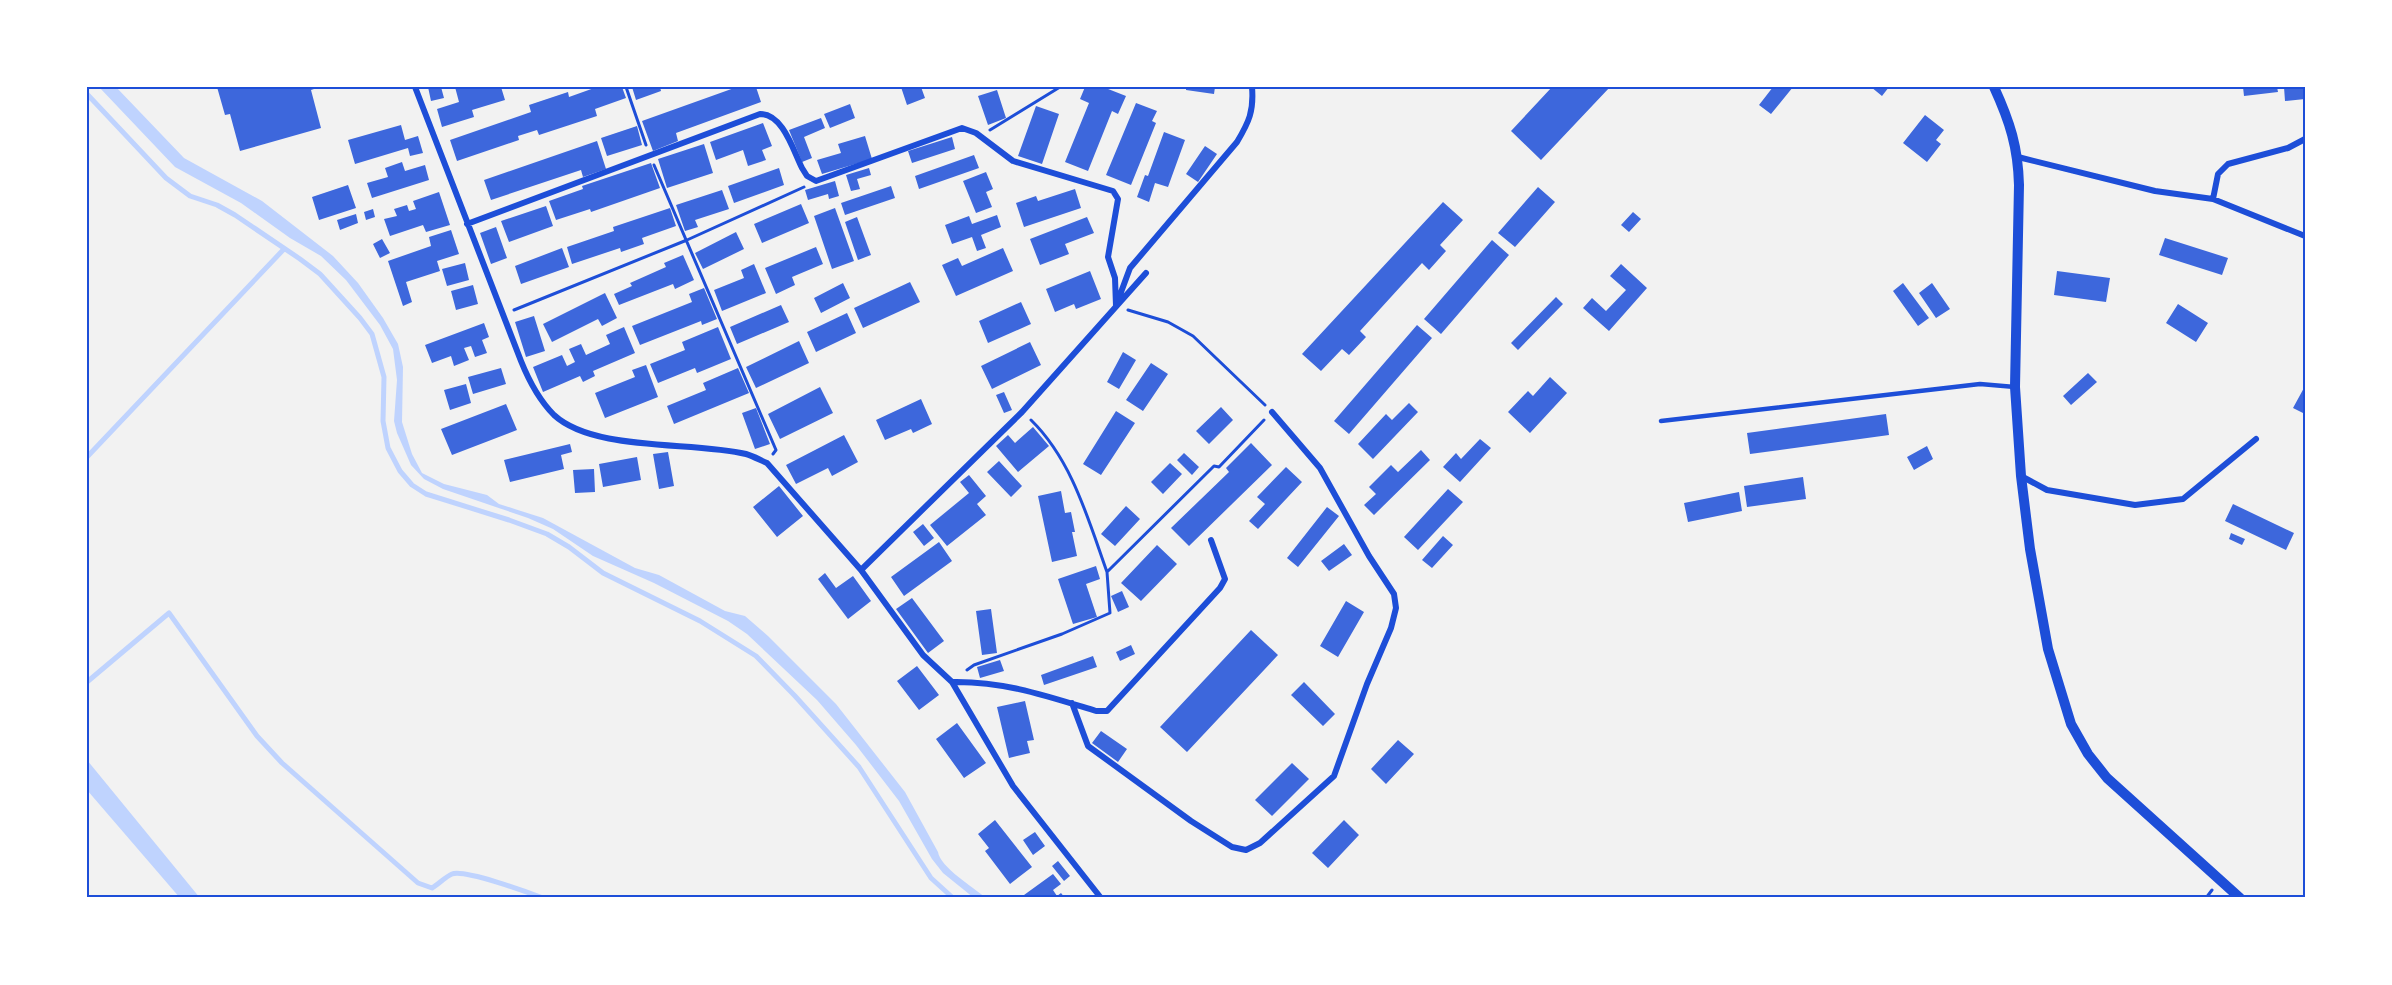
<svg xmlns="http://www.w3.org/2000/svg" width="2392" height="985" viewBox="0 0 2392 985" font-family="'Fira Sans',sans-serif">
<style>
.water{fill:#bfd3fe}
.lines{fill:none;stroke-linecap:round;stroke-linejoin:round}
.stream{stroke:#bfd3fe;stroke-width:5}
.building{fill:#3d67dc}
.path{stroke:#1d4ed8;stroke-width:3}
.service{stroke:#1d4ed8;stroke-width:4.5}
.minor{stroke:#1d4ed8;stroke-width:6}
.tertiary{stroke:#1d4ed8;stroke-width:10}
.neatline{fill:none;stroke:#1d4ed8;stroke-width:2}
</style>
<rect width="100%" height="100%" fill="#f2f2f2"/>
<!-- water -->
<path class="water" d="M99,87h17l68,71 78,43 71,55 25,27 25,35 15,26 5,23 -1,55 10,32 10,19 22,11 43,11 12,9 44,14 92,50 24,7 66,36 20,5 23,20 68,68 69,88 33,60c2,15 35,35 48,46h-12l-31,-25 -11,-14 -33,-58 -43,-56 -39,-45 -70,-66 -19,-13 -74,-38 -61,-27 -40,-27 -25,-11 -85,-29 -19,-10 -13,-14 -14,-32 -3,-12 3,-41 -4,-31 -13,-24 -34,-45 -25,-24 -31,-18 -49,-35 -66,-36z
M87,760l113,138h-20l-93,-108z"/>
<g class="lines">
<!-- stream -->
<path class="stream" d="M87,94l79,84 24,18 27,9 18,10 65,44 20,15 40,44 12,16 12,43 -1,44 5,27 12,23 12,14 14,9 83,26 38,14 22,13 34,26 97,48 56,35 39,40 64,71 72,111 22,20
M87,457l197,-208
M87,682l82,-69 88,123 25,27 136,120 14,5c7,-4 13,-11 20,-14 12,-5 75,18 91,24"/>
</g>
<!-- building -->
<path class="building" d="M217,87h103l-9,3 10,38 -81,23 -10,-37 -5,1z
M428,87h13l3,11 -13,3z
M455,87h46l4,13 -33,10 2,7 -32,10 -5,-18 22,-7z
M597,87h25l4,11 -31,11 2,7 -58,19 -2,-5 -19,6 1,4 -62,21 -7,-21 81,-28 -2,-7 39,-13 1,5z
M632,87h28l1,4 -25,9z
M737,87h19l5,15 -85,31 2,8 -25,10 -11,-30z
M901,87h20l4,11 -18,7z
M1085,87h18l23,9 -8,18 -6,-3 -24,60 -23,-9 24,-59 -9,-4z
M1186,87h29l-1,7 -28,-4z
M1552,87h58l-69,73 -30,-29z
M1773,87h20l-22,27 -12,-9z
M1871,87h18l-7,9z
M2243,87h34l1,5 -34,4z
M2284,87h21v12l-20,2z
M997,90l9,28 -18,7 -10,-29z
M1136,103l21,8 -5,10 4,2 -25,62 -25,-10z
M850,104l5,14 -25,10 -6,-14z
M1036,106l23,8 -17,50 -24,-8z
M1925,115l19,15 -8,10 5,4 -14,18 -24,-19z
M821,118l4,10 -21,9 8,21 -10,4 -13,-32z
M763,123l9,23 -10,4 4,10 -18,6 -5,-16 -27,10 -6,-18z
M401,125l4,15 13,-4 5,17 -13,3 -2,-8 -53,16 -7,-24z
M637,126l5,19 -35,11 -6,-18z
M1164,132l21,8 -17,47 -13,-4 -6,19 -12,-5 8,-22 3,1z
M865,136l7,23 -50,15 -5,-14 24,-7 -3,-9z
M952,137l3,12 -43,14 -4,-12z
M597,141l9,28 -23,8 -2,-7 -90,30 -7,-20z
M704,144l9,29 -46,15 -9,-29z
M1205,146l12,8 -19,28 -12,-8z
M974,155l5,13 -60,21 -4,-13z
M402,162l3,9 20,-6 4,15 -57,18 -5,-15 21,-6 -3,-9z
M651,163l9,25 -69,24 -1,-3 -34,11 -7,-19 34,-12 -1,-3z
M779,168l5,17 -50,18 -6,-17z
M869,168l2,7 -14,4 3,10 -9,2 -5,-16z
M986,172l7,17 -7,3 6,15 -16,6 -13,-32z
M835,181l4,15 -10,3 -1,-5 -20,6 -3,-10z
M348,185l8,23 -37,12 -7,-23z
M891,186l4,12 -50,17 -4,-12z
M1538,187l17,15 -40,45 -17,-14z
M1075,189l6,19 -57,19 -8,-24 20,-7 2,5z
M722,190l7,19 -34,11 3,7 -13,4 -9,-26z
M439,192l11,33 -24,7 -3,-7 -33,11 -6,-17 13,-3 -3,-7 13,-4 2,6 7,-2 -3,-8z
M1443,202l20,18 -23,25 6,6 -17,19 -7,-7 -62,68 6,6 -17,18 -7,-6 -21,22 -19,-17z
M801,204l8,19 -47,20 -8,-19z
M546,206l7,20 -44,16 -8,-21z
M670,208l6,18 -34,12 2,6 -23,8 -1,-4 -48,16 -5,-17 47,-16 -1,-4z
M835,208l19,53 -22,8 -18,-53z
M373,209l2,8 -9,3 -2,-8z
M1633,212l8,7 -12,13 -8,-7z
M356,214l2,9 -18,7 -3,-10z
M997,215l4,12 -20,8 5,13 -9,3 -5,-14 -20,7 -7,-19 24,-9 3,8z
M857,217l14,38 -13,5 -13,-38z
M1087,217l7,16 -29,11 4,10 -29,11 -10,-26z
M496,227l11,31 -16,6 -11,-31z
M451,230l8,24 -22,7 3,10 -34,11 6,20 -9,4 -15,-45 43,-15 -2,-9z
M736,232l8,17 -41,20 -8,-16z
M2165,238l63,20 -6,17 -63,-20z
M382,239l8,14 -10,5 -7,-14z
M1492,240l17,15 -68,79 -17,-15z
M816,247l7,17 -31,13 3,8 -19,9 -11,-26z
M562,248l7,19 -48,17 -6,-18z
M1003,248l10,23 -57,25 -14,-31 16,-7 4,8z
M683,255l11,25 -19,9 -2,-5 -54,21 -5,-11 18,-8 -2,-3 36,-16 -2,-4z
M465,263l4,17 -22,6 -5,-17z
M754,264l12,29 -44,18 -8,-21 30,-12 -3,-8z
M1621,264l26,24 -38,43 -26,-23 9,-10 14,13 20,-21 -16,-14z
M1090,271l11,28 -25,10 -2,-5 -19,8 -9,-23z
M2057,271l53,7 -4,24 -52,-7z
M910,282l10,20 -57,26 -9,-20z
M843,283l7,15 -29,15 -7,-15z
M1903,283l26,35 -11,8 -25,-35z
M1932,283l18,26 -14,9 -17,-25z
M473,285l5,19 -22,6 -5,-19z
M704,288l13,31 -15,6 -1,-4 -61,24 -8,-19 60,-24 -3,-8z
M605,293l12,25 -15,8 -4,-7 -46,23 -9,-18z
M1556,297l7,7 -45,46 -7,-7z
M1021,302l10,22 -43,19 -9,-22z
M2178,304l30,19 -12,19 -30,-19z
M781,305l8,17 -52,22 -7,-17z
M847,313l9,20 -40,19 -9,-20z
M534,316l11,35 -19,6 -11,-35z
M484,323l5,14 -7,3 5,13 -12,4 -4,-11 -7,2 5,12 -15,6 -3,-10 -19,7 -7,-18z
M1417,325l15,13 -83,96 -15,-13z
M624,327l11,26 -42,18 2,5 -12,6 -3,-6 -37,16 -10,-25 29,-12 5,11 8,-4 -6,-13 12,-5 5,11 24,-11 -4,-9z
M718,327l13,32 -34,14 -2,-5 -37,15 -8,-19 35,-14 -3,-8z
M799,341l10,22 -53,25 -10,-21z
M1030,342l11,23 -49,24 -11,-23z
M1123,352l13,8 -17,29 -12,-7z
M1151,363l17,11 -25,37 -17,-11z
M646,365l12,32 -53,21 -10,-25 40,-16 -3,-7z
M501,368l5,16 -33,10 -5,-17z
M738,368l11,25 -75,31 -7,-18 39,-16 -3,-7z
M2088,373l9,9 -26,23 -8,-9z
M1550,377l17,16 -37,40 -22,-21 20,-21 5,5z
M466,384l5,19 -21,7 -6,-20z
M2305,386v28l-12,-6z
M820,387l13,26 -53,26 -12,-25z
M1004,392l8,18 -8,3 -8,-18z
M921,399l11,25 -19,9 -2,-4 -26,11 -9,-20z
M1409,403l9,9 -45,47 -15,-15 28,-30 6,6z
M506,404l11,26 -65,25 -11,-26z
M1221,407l12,13 -24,24 -13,-13z
M756,408l14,36 -15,5 -13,-36z
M1116,411l19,12 -34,52 -18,-11z
M1886,414l3,21 -139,19 -3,-21z
M1033,427l16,19 -31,26 -22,-26 12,-11 7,8z
M844,435l14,27 -26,14 -4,-8 -32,16 -10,-19z
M1480,439l11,9 -31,34 -17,-15 13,-14 5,6z
M1251,443l21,22 -83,81 -18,-18 58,-56 -3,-4z
M570,444l2,8 -11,3 3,14 -54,13 -6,-22z
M1927,446l6,13 -19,11 -7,-13z
M1421,450l9,10 -56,55 -10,-10 12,-11 -7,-7 22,-22 7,7z
M668,452l6,34 -15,3 -6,-35z
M1184,453l15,14 -7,8 -15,-15z
M637,457l4,23 -38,7 -4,-23z
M999,461l23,25 -11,11 -24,-25z
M1170,463l12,11 -19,20 -12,-12z
M1286,467l16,15 -44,47 -9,-8 16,-17 -8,-7z
M594,469l1,23 -20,1 -2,-23z
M969,475l17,21 -9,8 9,11 -39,31 -17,-21 39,-32 -9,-11z
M1803,477l3,22 -59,8 -3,-21z
M779,486l24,30 -26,21 -24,-30z
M1448,489l15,13 -45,48 -14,-13z
M1061,491l4,22 6,-1 4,20h-3l5,24 -25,6 -14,-66z
M1739,492l3,19 -54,11 -4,-19z
M2233,504l61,29 -8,17 -61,-29z
M1126,506l14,13 -25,27 -14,-12z
M1327,507l12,9 -41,51 -11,-9z
M923,524l11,14 -10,8 -11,-14z
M2231,533l14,6 -3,6 -13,-6z
M1443,536l10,9 -21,23 -10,-8z
M939,542l13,19 -48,35 -13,-19z
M1344,544l8,11 -23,16 -8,-10z
M1157,545l20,19 -36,37 -20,-18z
M1096,566l4,13 -14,5 11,33 -24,7 -15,-45z
M825,573l11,15 17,-12 18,25 -23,18 -30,-40z
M1122,591l7,16 -11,5 -7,-16z
M912,598l32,43 -16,12 -32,-44z
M1346,601l18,11 -26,45 -18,-11z
M991,609l6,44 -15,2 -6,-44z
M1251,630l27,25 -91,97 -27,-25z
M1131,645l4,9 -15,7 -4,-9z
M1093,656l4,11 -53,18 -3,-10z
M1000,660l4,11 -24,7 -3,-11z
M917,666l22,29 -20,15 -22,-29z
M1304,682l31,32 -12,12 -32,-31z
M1025,701l9,39 -7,1 3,12 -21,5 -12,-51z
M957,723l29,40 -22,15 -28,-39z
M1101,731l26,18 -9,13 -26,-19z
M1398,740l16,14 -28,30 -15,-15z
M1292,763l17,16 -37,37 -17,-16z
M995,820l37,47 -22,17 -25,-33 4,-3 -11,-14z
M1344,820l15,15 -31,33 -16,-15z
M1035,832l10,14 -12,9 -10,-15z
M1058,861l12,15 -6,5 -12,-15z
M1053,874l8,10 -8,6 4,6 4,-3 4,5h-38l-3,-3z"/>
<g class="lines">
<!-- path -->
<path class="path" d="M626,87l20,58
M990,130l70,-43
M654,165l122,285 -3,4
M514,310l173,-70 117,-53
M1128,310l40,12 25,14 72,69
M1031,420c41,40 57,99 76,152
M967,670l7,-5 88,-31 48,-21 -3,-41 107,-106 5,1 45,-47
M2206,898l6,-8"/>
<!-- service -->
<path class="service" d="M1661,421l319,-37 35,3"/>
<!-- minor -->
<path class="minor" d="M415,87l106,274c8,20 18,39 33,54 40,37 139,26 192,39 7,2 14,6 21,9l94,107 62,85 29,27 61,104 88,112
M2018,157l137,34 58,8 92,37
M2213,199l5,-25 10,-10 60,-16 17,-9
M467,224l293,-110c23,0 33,36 42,54l5,8 9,5 146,-53 14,5 37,28 100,30 5,8 -10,58 7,21 1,28
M1117,303l13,-35 107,-126c12,-20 17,-31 15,-55
M2021,476l26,14 88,15 48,-6 73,-60
M861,570l161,-158 124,-139
M952,682c52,-1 95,14 144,29h11l113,-123 5,-9 -14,-39
M1072,703l16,43 103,75 41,26 14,3 14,-7 74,-67 33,-92 24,-56 5,-20 -2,-14 -25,-38 -49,-88 -48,-56"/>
<!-- tertiary -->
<path class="tertiary" d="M1994,87c16,35 24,60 25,98l-4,202 6,89 9,73 18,100 23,75 17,30 19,24 133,120"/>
</g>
<!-- border -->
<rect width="2392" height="985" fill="none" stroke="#ffffff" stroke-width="177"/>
<rect x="88" y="88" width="2216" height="808" class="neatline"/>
</svg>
